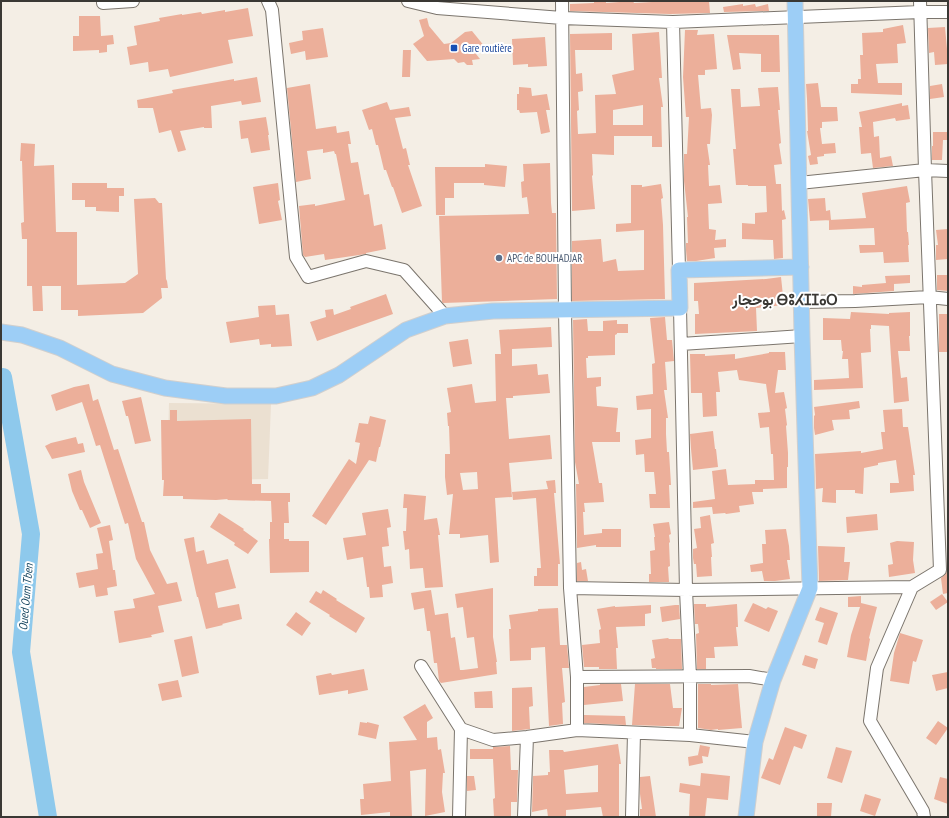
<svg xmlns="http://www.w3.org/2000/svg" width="949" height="818" viewBox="0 0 949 818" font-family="'PT Sans Narrow',Vazirmatn,'Noto Sans Tifinagh',sans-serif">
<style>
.built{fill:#ebe0d1}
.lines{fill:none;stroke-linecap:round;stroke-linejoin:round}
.river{stroke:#8ec9ec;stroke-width:18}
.building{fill:#ecaf9a;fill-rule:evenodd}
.minor-casing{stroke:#7b756d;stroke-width:14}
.major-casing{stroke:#d0cfce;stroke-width:17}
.minor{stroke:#fff;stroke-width:12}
.major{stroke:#9dcef6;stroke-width:15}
.transit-dot{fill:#1a4fb4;stroke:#fff;stroke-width:1.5}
.service-dot{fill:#5c6f8a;stroke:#fff;stroke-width:1.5}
.labels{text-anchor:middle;stroke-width:4;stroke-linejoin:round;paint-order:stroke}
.transit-label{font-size:11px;fill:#164399;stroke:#fff;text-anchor:start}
.service-label{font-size:11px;fill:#4e5e75;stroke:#fff;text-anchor:start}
.water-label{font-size:12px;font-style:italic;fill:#1c4a63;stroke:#fff}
.district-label{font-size:15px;font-weight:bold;fill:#3a3834;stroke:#fff}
</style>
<rect width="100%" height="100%" fill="#f4eee5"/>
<!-- built -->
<path class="built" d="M169,403l102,1 -3,75 -101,2z"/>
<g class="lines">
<!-- river -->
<path class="river" d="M3,377l28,157 -10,118 27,165"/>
</g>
<!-- building -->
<path class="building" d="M594,1h12v2l27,-2 1,2 36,-2h39l1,12 -40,1 -100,-3v-7l24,-1z
M743,4v2l12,-2 1,3 12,-3 1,7 -45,1 -1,-5z
M248,8l5,28 -25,4 5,23 -63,14 -2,-8 -19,3 -1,-10 -18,3 -3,-18 10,-2 -3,-19 26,-5 -1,-3 23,-4v1l19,-3 1,2 23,-4v2z
M79,16h21l1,20 12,-1 1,9 -7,1v7l-8,1v-3l-26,1v-15h6z
M427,18l2,8 15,18 7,-1 14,-11 7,-1 13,16 -9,7 4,5 -8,1 1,5h-6l-3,-3 -6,1 -4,-4 -27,2 -14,-17 11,-8 -5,-16z
M903,25l3,18 -9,1 1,19 -22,1 2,19h24v12l-51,-2v-9h7v-5h3l-1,-24h3l-1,-22 21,-1v-3z
M945,27l2,22h1v15l-13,1 -1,-13 -5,1 -1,-25z
M323,28l5,29 -22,3 -1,-9 -14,3 -2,-11 14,-3 -1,-9z
M685,30h13l-1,5 17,-1 3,35 -12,1v5h-7l3,34 10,-1 1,7 -2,29h-3l3,21h-2l1,21 11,-1 2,18 -14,1 1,25 7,1 -1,10 11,-1v8l-12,1 1,10 -19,3h-9l-1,-11v-7h2l-1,-26h1l-4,-36v-27h3l2,-37h-3l-3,-40z
M659,32l3,46h-3l4,29h-2l1,40h-10v-11h-38v19l-22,-1 1,21 -1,1 3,33 -23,2 -2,-177 42,-1v17h-37l1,24 6,-1 1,18 -5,1 1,18 -2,1 1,23 18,-1 -1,-38 21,-1 -4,-19 22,-5 -2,-36zM643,105v20h-30v-15z
M727,35h52l1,37h-19v-18l-22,-1 2,16 -8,1z
M545,37l2,29 -19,1v-3l-15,1 -1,-26z
M403,50h8l-1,27h-8z
M257,77l4,25 -19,3 -1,-4 -30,5 1,22h-8v-1l-24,4 6,19 -8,2 -7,-22 -12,3 -6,-25h-15l-1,-8 36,-7 -1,-3 62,-11v2z
M818,83l3,24h16l1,14 -16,1v6h-2l2,16 13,-1 1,10 -12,1v2l-7,1 1,7 -8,1 -2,-9 3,-1 -4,-24h1l-1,-32 -1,-15z
M310,84l6,45 20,-3 1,7 12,-2 2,13h-3l3,19 7,-1 6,33 5,-1 5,32 8,-2 4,25 -20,4v1l-41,6 -1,-6 -19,3 -2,-2 -4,-49 16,-2v2l30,-6 -9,-46h-1l-1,-3 -11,2v-4l-16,2 4,28 -15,3 -9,-94z
M942,84l2,13 -14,2v-13z
M519,87l12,1 1,8 15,-2 3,16h-4l4,22 -9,2 -4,-22 -17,1 -1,-3h-2v-16h2z
M778,87l2,23h-2l3,33 -2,1 3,20 -8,1 2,19h5l1,27 2,-1 2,9 -4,1 1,38 -9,1 -1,-19 -31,-1v-16l13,1v-11l12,-1 -1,-26h-18v-1h-12l-3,-36h3l-5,-60h9l1,18 19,-1 -2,-18z
M387,102l3,8 19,-3 2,9 -16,2 8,31 3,-1 4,17h-2l14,41 -20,7 -9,-26h-1l-6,-17h-2l-6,-25h-2l-4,-16 -3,1 -7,-20z
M902,103v3l6,-1 2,14 -14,2 -1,-3 -22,4 1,15 5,-1 1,22 11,-2 2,10 -20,2 -2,-15 -10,1 -2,-27h3l-3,-15z
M266,117l3,18h-1l2,15 -19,3 -3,-15 -7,1 -2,-18z
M933,132h15v8h-5l-1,20h-10v-14h1z
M21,143l14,1 -1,22 20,-1 2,67h21v53l48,-2 13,-9 -4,-75 21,-1 4,5h3l4,76 1,2 1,7h-7l1,10 -19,15 -65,3v-6h-17v-24h-19l1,25h-10l-1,-25h-5v-47h-5l-1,-16 3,-1 -2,-61h-2z
M550,163l1,40 1,10h4l1,86 -114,4 -1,-1 -3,-86 90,-2 -2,-17 -5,1 -1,-16 3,-1 -1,-17z
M485,164l22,2 -2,21 -21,-2v-2h-30v15h-9v17h-9l-1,-48h50z
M72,183h35v5h17v8h-5v16l-23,-1v-4h-11v-7h-13z
M278,183l2,17 -2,1 4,19 -23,4 -6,-37z
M661,184l2,14 -2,1 2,26 2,74 -93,2v-60l29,-2 2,23 13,-3 2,12 26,-1v-40l-28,2v-8l15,-1v-38h11v2z
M907,186l3,16 -4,1 1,29h1l1,13h-1l1,17 -25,1 -1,-11 -23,1 -1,-8h16l-1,-17 -45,2v-10l37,-2 -4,-25z
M825,198l1,13 4,-1 1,10 -21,1 -2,-22z
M948,229v30l-12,1v-15h2l-2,-15z
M910,275v8l-16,1v7l-41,3v-8l9,1v-2l24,-2 -1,-7z
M937,275h11v16l-11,-1z
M781,277l3,28 -28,3 1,23 -62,3v-20h4l-1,-13h-4v-18l72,-4z
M386,294l7,20 -76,27 -7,-19 16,-5 -1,-7 8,-1 1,6 17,-6 -1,-2z
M275,305l1,10 13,-1 3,32 -21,1v-3l-11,1 -1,-6 -29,4 -4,-21 33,-5 -1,-11z
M851,312l38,2v-1l21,-1v24h-1l1,15h-12l3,27 6,-1 2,24 -15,2 -5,-77 -18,-1v4h-1l1,23 -10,1 2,35 -49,2v-10l35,-2 -1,-19h-6l1,-8h-1l-1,-11h-18v-22l27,1z
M939,314h9v38h-9z
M665,317l2,23h5l2,21 -9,1 2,28h-3l4,28h-2v16l1,18h2l2,33h-2l1,23h-20l-1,-14h7l-2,-22h-9l-1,-18 -8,1 -1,-15 16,-2v-29l-14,1 -1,-14 17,-2 -1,-30 3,-1 -5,-45z
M587,319l1,12h15v-10l14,-1v4h11v9h-11v1l-2,1v20l-27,1v2h-2l1,20 14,-1v9l-5,1 1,19 21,2 -2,24h4v10h-28l7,41h3l2,19 -20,1 1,9h-2l1,23 18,-2v-4h19v18h-25v-2l-19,3 -1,-64h3l-4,-22 -2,-142z
M551,327l1,20 -40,2v17l25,-2 1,11 10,-1 2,19 -37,3v2h-7l3,41 41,-4 2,24 -43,4 3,34 -17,1 4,64 -9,1 -2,-28 -28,3v-4h-11l4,-40 -6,1 -2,-18v-23h5l-1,-28h-1l-1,-13 4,-1 -4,-24 25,-4 3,19 21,-2 -1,-47h6l-2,-24zM477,472l1,17 -15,1 -3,-17z
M468,339l4,25 -19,3 -4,-25z
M769,352h16l1,18h-8l-3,23 9,-1 3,16 -2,1 2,16 -1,1 2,27v14h-1v21l-24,1v3h-11l2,12 -15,2 1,6 -14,2 -1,-1 -12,1 -1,-7 -19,1v-6l22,-3 -3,-28 14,-2 2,16 27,-1v-4h19l-1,-26h-2l-2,-27 -9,1 -2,-15 12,-1 -4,-28 -27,-4 -2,-10 -19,2 2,20h-4l1,24 -14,1 -1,-24h-11l-1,-39h15v2l30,-2v5l34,-6z
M89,384l4,17 5,-2 16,51 4,-1 24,73h2l6,28 17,34 10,-2 5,19 -24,5 6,26 -13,3 1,2 -33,6 -5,-32 21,-3 -2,-9 22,-5 -19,-35 -8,-36 -3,1 -25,-79 -4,1 -14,-44 -26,9 -5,-16 23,-8z
M141,397l10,44 -16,3 -7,-28h-2l-4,-15z
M859,401l1,7 -11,2 1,9 -18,1 2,10 -19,5 -1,-7v-12l1,-1 -1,-8z
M902,409l1,18h5l7,48h-2l1,16 -24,2v-10h9l-3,-23 -18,3v2l-14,3 -1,26 -8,-1v-3h-19v13l-14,-1 1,-14 -7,1 -1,-35 46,-3v2l22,-4 -2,-17h4l-2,-22z
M170,410h7v11l74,-2 1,65h9v9h29v9h-2l1,21h-5v16h5v2h20v31l-39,1 -1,-34h1v-17h2l-1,-21 -44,-1 1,-1 -12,1 -33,-1v-3h-20l1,-16h-2l-1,-60h9z
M370,416l16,4 -6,27h-1l-3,15 -7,-2 -43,65 -14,-9 37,-57 7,5 4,-21 -5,-1 4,-19 9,1z
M713,431l2,18h1l2,18 -25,3 -2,-21 -1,-15z
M76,437l2,7 5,-1 2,9 -33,7 -7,-13 6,-3z
M81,470l3,12 17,41 -11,5 -8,-18h-2l-8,-19 -4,-17z
M555,480l1,13h-2l6,71h-2v22h-24v-10h3v-8h4l-5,-70 -23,2 -1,-8 36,-3 -2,-8z
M404,494l22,2 -2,24 13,-2 3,17h-2l5,52 -18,1 -2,-20 -13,1 -1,-20 -4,1 -2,-19h3l1,-23h-4z
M388,509l3,18 -4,1 2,18 -7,1 2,20 7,-1 2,17 -11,2 1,12 -13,1 -1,-11h-2l-4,-30 -16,3 -4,-22 23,-3 -4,-22z
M219,513l25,16 -1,1 15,11 -10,13 -14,-9 1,-2 -25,-16z
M877,514l1,16 -31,3 -1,-16z
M710,515l4,28 -3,1 1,13h-1l1,19 -15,1 -1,-13h-2l-1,-6v-9l4,-1 -3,-19 7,-1 -1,-11z
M669,522l2,12 -2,1 1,7 -1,1 1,23 -2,1 1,15h-20v-8h2l-1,-23 5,-1 -1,-13h1l-2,-13z
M110,525l3,15 -4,1 4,29h2l2,16 -10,2 1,7 -12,2 -2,-12 -15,3 -3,-15 22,-4 -2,-15 7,-1 -6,-25z
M786,529l3,17 1,14h-3l3,19 -15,2h-11l-2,-10 -11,1 -1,-7 13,-2 -1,-19h4l-1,-14z
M194,537l2,15 8,-2 3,14 21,-5 8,29 -21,5 3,15 21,-4 3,15 -20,5 1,1 -17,4 -8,-32h-1l-13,-58z
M897,541l17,1 -1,18 2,13 -26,4 -1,-12 5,-1 -3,-21z
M818,546l27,1 -1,15h6l-2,18 -29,1z
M581,562l1,8 4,-1 2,12h-11v-18z
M947,569h1v24l-5,1 -2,-16 5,-4z
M493,588v49l4,25h-1l1,12 -56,9 -2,-2 -2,-18h-3l-4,-32h-3l-3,-23 -10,2 -3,-17 20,-3 4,25 13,-2 3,25 4,-1 5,33h3l15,-2 -4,-31 -7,1 -4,-31 -6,1 -2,-14z
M323,590l14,9 -1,1 29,18 -9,15 -27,-17 1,-1 -21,-13 7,-11 5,3z
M942,594l6,8 -12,8 -6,-8z
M861,596v7l16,4 -8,31 1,1 -4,22 -19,-4 4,-22 9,-28h-12v-10z
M753,603l13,6 2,-2 10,4 -9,21 -25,-11z
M694,604h12v3l31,-3 1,23h-2l2,19 -24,1 1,11h-9v11h-9l-1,-35 3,-1 -1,-9h-3z
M651,605v8l-6,1v12l-29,1 2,21h-2l1,21h-18v-2h-15l-2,-22 18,-2 -1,-13 2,-1 -4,-20 18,-3v1z
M675,605h4l1,14 -18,3 -2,-15z
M820,607l18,6 -11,32 -9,-3 6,-19 -9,-3z
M558,608l2,37h7l2,23h-7l3,34 -3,1 1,21 -14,2 -4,-79 -14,1v12l-21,1 -1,-32h2l-2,-14 29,-4v-2z
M296,612l15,11 -9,13 -16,-11z
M900,633l23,7 -7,22 -3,-1 -4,23 -19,-3 4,-28z
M192,636l7,37 -17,4 -8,-37z
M668,638l1,1h12l1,30h-26v-1h-4l-1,-9 4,-1 -3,-18z
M805,655l13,4 -3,10 -13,-4z
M364,669l4,21 -20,4v-4l-29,5 -3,-19 15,-3 1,2z
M948,672v16l-12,3 -4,-16z
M178,680l4,17 -20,4 -4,-17z
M600,684h21l2,17 -39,4v-18l16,-2z
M635,684h35l3,24h9l-3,18h-16l-31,-1z
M698,684h13v1l27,-1 4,44 -24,2v-1l-7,1 -13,-2z
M532,687l1,19 -4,1 1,22 -18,2v-43z
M492,691l1,17h-18l-1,-16z
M425,704l8,14 -6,4v16l10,-1 1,13 3,-1 4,24h-2l-1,19 3,20 -20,4 1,-47 -16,2 2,46h-22v-5l-29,3 -1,-16h4l-1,-15 28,-3 -2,-39 28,-2 -14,-23z
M584,715l41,1 1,9 -42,-2z
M938,721l10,7 -12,17 -10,-7z
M360,722l7,1v-1l12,3 -3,14 -18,-4z
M785,727l22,8 -5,14 -8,-3 -14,39 -19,-7 8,-20 4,2z
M618,744l3,20h-2v53h-16l-2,-10 -35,3v7h-18l-1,-8 -15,3 1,-36 15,-1v-3h2l-1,-22h14l1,2zM598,765v27l-32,2 -2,-24z
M700,745l10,2 -2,10 -6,-1 1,7 -14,3 -1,-9 11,-2h-1z
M510,746l1,24h7l-1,32h-6v15h-17l-1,-18 2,-1 -2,-39h-23v-10h23v-2z
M836,747l16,4 -10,32 -15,-5z
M701,773l29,3 -2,24 -21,-2 -2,19h-16l1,-23 -11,-2 1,-9 20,3z
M467,776h7l2,14 -9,1z
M650,776l6,41h-16v-8h2l-2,-15v-17z
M940,777l8,2v25l-14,-5z
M865,794l16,5 -6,17 -15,-5z
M817,803h15l-1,14h-14z"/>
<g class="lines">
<!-- minor casing -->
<g class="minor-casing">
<path id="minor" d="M268,1l4,9 24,247 12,20 58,-16 38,9 41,46
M408,1l29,7 125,10 111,4 247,-10h28
M562,1l3,309 5,278 7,89v53
M103,3l30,-2
M673,22l6,248
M799,183l126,-13 23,1
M801,302l54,-1 74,-4 19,2
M680,308l6,282 4,87v58
M681,344l121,-8
M912,587l-35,81 -7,53 53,90 1,6
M570,588l116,2 226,-3 28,-17 -15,-400 -5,-169
M421,666l40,63 32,11 34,-3 50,-7 113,5 65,7
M577,677l172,-1 24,4
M459,817l2,-88
M524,817l3,-80
M632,817l2,-84"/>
</g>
<!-- major casing -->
<g class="major-casing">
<path id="major" d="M1,332l21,3 38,13 52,26 53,14 61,8h50l36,-8 27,-13 67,-45 39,-14 48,-5 187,-3 -1,-38 122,-3
M746,817l9,-75 18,-62 37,-92 -8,-252 -7,-335"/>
</g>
<!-- minor -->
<use href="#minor" class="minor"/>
<!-- major -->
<use href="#major" class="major"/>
</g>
<!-- markers -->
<rect class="transit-dot" x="450" y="44" width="8" height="8" rx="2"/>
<circle class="service-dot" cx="499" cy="258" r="4"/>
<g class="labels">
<!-- transit labels -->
<g class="transit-label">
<text x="462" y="52">Gare routière</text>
</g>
<!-- service labels -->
<g class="service-label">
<text x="507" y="262">APC de BOUHADJAR</text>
</g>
<!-- water labels -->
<g class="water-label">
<text transform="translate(26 597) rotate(-85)" y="4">Oued Oum Tben</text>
</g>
<!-- district labels -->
<g class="district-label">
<text x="785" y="305">بوحجار ⴱⵓⵃⵊⵊⴰⵔ</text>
</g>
</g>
<!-- border -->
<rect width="949" height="818" fill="none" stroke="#3a3834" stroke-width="4"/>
</svg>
